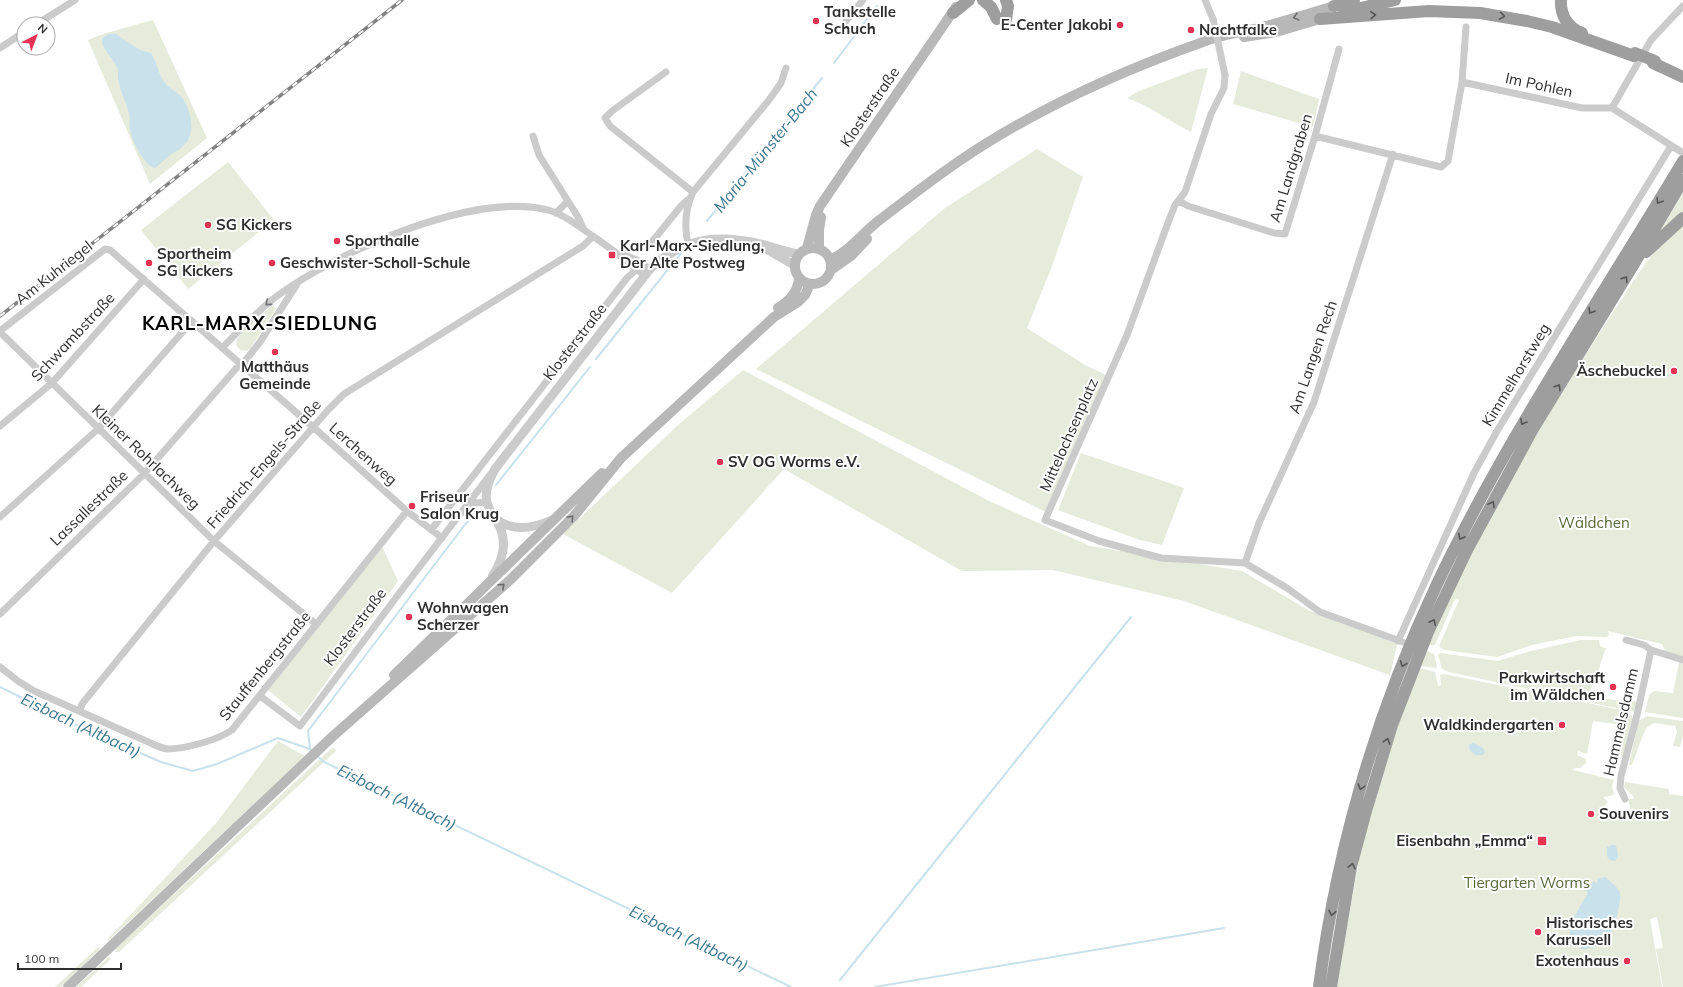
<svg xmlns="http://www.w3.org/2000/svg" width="1683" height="987" viewBox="0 0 1683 987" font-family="Mulish,sans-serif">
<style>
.green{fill:#e6ebdb}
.water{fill:#c8e1eb}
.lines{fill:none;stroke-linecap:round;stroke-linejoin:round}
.stream{stroke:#c8e1eb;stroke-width:2}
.minor{stroke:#cbcbcb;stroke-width:7}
.tertiary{stroke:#cbcbcb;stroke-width:9}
.secondary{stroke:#b8b8b8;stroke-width:10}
.trunk{stroke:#9e9e9e;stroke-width:12}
.rail-casing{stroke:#838383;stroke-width:3.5}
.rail{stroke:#fff;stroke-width:2;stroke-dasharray:6;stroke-linecap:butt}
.minor-bridge{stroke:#cbcbcb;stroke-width:7}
.trunk-bridge{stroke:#9e9e9e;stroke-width:12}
.oneway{stroke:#555}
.oneway2{stroke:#6c6c6c}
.oneway3{stroke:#757575}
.poi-dot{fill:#e33252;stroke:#fff;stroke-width:1.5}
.labels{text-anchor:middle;stroke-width:4;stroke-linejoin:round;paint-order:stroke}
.poi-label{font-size:15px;font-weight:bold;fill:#2e2e2e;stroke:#fff;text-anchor:start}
.street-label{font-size:15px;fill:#2e2e2e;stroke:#fff}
.park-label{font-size:15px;fill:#56693c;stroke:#fff}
.water-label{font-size:16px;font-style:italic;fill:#3d788f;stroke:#fff}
.district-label{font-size:19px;font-weight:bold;letter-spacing:1px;fill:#000;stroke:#fff}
</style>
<rect width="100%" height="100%" fill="#fff"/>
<!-- green -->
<path class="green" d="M153,20l54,118 -57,46 -62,-144 15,-6z
M1208,68l-17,64c-22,-11 -41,-26 -64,-34l12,-7 59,-22z
M1241,71l78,28 -6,28 -80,-23z
M1037,149l46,28 -31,89 -25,62 58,37 23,11 -62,136 -290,-143 189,-161z
M228,162l46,58 -86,69 -47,-59z
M1683,193v20l-25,22z
M1683,222v436l-18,-7 -3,-7 -54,-13 1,4 -2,2 -31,-1 -44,9 -35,12 -53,-7 -5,-4 20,-46 -4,-1 -20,46h-8l28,-60 62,-118 47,-79 74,-114 18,-24z
M273,305l3,4 -26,40 -4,2 -6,-1 -4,-5 1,-6 12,-14z
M743,370l244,130 103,46 152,25 66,39 34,14 56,17 -8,34 -206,-74 -131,-31 -91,1 -178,-102 -112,124 -109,-59 114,-108z
M1081,453l103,35 -22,57 -22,-5 -82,-30z
M382,546l16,35 -97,136 -33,-27z
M1581,640h18l1,6 7,3 -2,1 -7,22h-4l-3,19 13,7 24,5 1,-4 8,3 -2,10 -186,-40 -7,-3 -4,-14 2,-2 58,8 33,-10z
M1427,651l7,3 3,13 -1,1 -15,-2z
M1679,662l4,2v54l-38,-6 4,-17 5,-4 19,2z
M1420,668l15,4 3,14 3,-1 -1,-10 4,-1 177,36 11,6 1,4 -9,39 -4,-3c4,-11 2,-20 3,-31l-30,-4 -6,33 -9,-3 -1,4 9,4v4l-6,5h-6l-1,2 41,10 -2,6 2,9 -11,2 5,5 -3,3 5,6v3l21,-3 -3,-12h5l1,-2 -10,-10 1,-5 44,7v5l14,2v191h-20l-7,-38 7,-1 -6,-31 -7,2 12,68h-326l26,-143 33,-114z
M1647,716l36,5v15l-3,11 -7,-1 4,-14 -2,-6 -21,-3 -7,4 -4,8 -11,30h-3l9,-44z
M278,741l27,15 -197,185v-2l109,-117z
M333,747l3,4 -217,201h-3v-4z
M100,947l-1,3 -38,37h-6l42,-39z
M109,957l2,2 -30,28h-5z"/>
<!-- water -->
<path class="water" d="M111,34h5l24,16 11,3c6,9 7,21 14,30 4,5 10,8 15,12 10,12 17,36 5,49 -4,5 -9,7 -15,11 -6,4 -9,10 -16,13 -10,-4 -20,-24 -23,-34 -2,-7 -1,-15 -2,-21 -4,-14 -12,-28 -11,-41 1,-12 -31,-33 -7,-38z
M1473,743l10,5 2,4 -2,3h-7l-6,-4 -1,-6z
M1612,845h3l2,3 1,9 -3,4 -5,-1 -3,-4v-9z
M1606,877c3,5 11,8 14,16 1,5 -1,12 -2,18 -4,21 -13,39 -37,38l-3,-8 -7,-1c-5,-13 10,-35 17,-47l-2,-3 8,-9 2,2 2,-1 -1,-3z"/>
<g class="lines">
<!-- stream -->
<path class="stream" d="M834,63l43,-57
M707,221l115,-143
M596,359l86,-107
M496,485l94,-118
M0,687l74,37 87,38 32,9 24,-7 61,-26 32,11 3,3
M310,749l-2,-18 162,-213
M318,756l4,5 469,226
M840,980l291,-363
M875,987l349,-59"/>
<!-- minor -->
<path class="minor" d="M1205,0l8,19
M846,21l17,-21
M37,24l38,-24
M0,48l24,-16
M666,72l-54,39 -7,7 5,8 83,66
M1225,75l-1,13 -13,26 -26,78 -10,13 -6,15 -42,115 -82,185 54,21 62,17 84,5 42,25 33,24 83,30
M1462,82l120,26h30l71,45
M1612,108l39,-68 32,-34
M533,136l6,19 39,62 5,11
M1315,136l126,31 7,-6 14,-79 4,-55
M1179,201l9,5 86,27 11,1 30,-98 24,-87
M556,213l12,-12
M688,244c-4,-18 -3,-35 5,-52l76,-92 12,-17 5,-15
M647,248l34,-42 8,-7
M622,254l17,7 11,8
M0,331l105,-82 5,1 203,177 94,84 35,27
M0,332l214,209 102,83
M222,348c18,-18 35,-37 55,-52 60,-44 196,-105 271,-86 17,5 32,17 46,27 18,12 34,25 51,39
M242,365l18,-23 37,-58
M0,426l52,-43 92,-104
M467,506l8,-3 12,-1
M0,517l98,-88 94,-108
M431,530l196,-252 10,-9
M1245,563l14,-40 55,-121 79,-248
M0,614l144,-140 96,-110
M1626,640l18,5 7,5 32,10
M1398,641l76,-168 23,-42 174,-285
M0,667l18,14 16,10 121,54c4,2 8,3 12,4 18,0 51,-9 65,-19l175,-219
M260,696l40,30 101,-135 89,-116
M80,711l2,-7 132,-163 114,-131 16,-16 239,-148 10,-10
M1625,799l-5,-11 1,-12 16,-61 14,-65"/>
<!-- tertiary -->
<path class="tertiary" d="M768,250l26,15
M497,520c17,12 37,8 55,0
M492,577c12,-19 16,-36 5,-56 -4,-6 -9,-12 -10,-19 -3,-12 3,-24 8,-33l155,-200c36,-33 69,-35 115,-24 11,3 22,7 33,9"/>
<!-- secondary -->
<path class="secondary" d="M1244,37l32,-5 44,-13
M795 266a18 18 0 1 1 36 0a18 18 0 1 1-36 0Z
M807,248l9,-33 4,-9 136,-199
M819,248v-18l2,-13
M830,260c19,-9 31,-25 47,-38 34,-26 68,-53 105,-76 67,-42 147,-78 221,-104 17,-7 34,-9 52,-13 27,-7 53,-15 79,-23
M831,270l20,-14 16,-17
M778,308c12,-8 19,-15 21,-29
M394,675l208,-202
M68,987l264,-250 178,-157 64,-64 47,-58 153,-141 24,-15 7,-7 5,-11"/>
<!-- trunk -->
<path class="trunk" d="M983,0l8,7 6,12
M1006,0l2,6 -2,14
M1561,0c-1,15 7,28 21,33
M1334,6l20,-6
M1344,12l51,-12
M953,13l16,-13
M1320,19l109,-8 51,2 47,8 25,6 82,29
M1653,63l30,14
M1646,252l37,-34
M1319,987c18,-139 58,-276 118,-403 70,-147 162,-282 246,-423
M1331,987l20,-120 15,-56 26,-86 36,-93 39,-82 67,-123 101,-165 48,-82"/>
<!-- rail casing -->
<g class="rail-casing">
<path id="rail" d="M0,316l402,-316"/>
</g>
<!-- rail -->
<use href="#rail" class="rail"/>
<!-- minor-bridge -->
<path class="minor-bridge" d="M1213,19l12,56"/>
<!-- trunk-bridge -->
<path class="trunk-bridge" d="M1635,53l20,8"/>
</g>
<!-- one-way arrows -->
<defs><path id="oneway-chevron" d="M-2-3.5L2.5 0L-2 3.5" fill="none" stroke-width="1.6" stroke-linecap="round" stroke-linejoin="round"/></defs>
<g class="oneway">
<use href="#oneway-chevron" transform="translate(1373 15) rotate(-5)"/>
<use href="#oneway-chevron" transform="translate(1502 16) rotate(9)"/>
<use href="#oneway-chevron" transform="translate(1659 201) rotate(122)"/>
<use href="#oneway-chevron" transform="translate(1625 279) rotate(-58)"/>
<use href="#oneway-chevron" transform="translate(1591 311) rotate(122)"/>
<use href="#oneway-chevron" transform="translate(1558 387) rotate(-58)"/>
<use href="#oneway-chevron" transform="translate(1523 422) rotate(120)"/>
<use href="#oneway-chevron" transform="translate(1492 504) rotate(-62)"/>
<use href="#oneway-chevron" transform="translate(1461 537) rotate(117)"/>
<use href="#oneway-chevron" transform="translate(1433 622) rotate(-64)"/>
<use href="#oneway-chevron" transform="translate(1403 664) rotate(112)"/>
<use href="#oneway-chevron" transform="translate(1387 741) rotate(-72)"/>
<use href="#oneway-chevron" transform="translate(1361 787) rotate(107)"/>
<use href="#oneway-chevron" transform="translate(1352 866) rotate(-77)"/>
<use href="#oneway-chevron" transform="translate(1332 913) rotate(101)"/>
</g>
<g class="oneway2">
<use href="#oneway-chevron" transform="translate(1296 17) rotate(165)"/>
<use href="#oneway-chevron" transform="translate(571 518) rotate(-47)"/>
<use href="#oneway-chevron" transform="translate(502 586) rotate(-42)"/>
</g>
<use class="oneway3" href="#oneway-chevron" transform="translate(268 303) rotate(140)"/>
<!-- markers -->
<g class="poi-dot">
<circle cx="816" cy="21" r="4"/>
<circle cx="1120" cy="25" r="4"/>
<circle cx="1191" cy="30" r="4"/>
<circle cx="208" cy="225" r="4"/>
<circle cx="337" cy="241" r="4"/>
<rect x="608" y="251" width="8" height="8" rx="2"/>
<circle cx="149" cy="263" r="4"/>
<circle cx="272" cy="263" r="4"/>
<circle cx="275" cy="352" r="4"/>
<circle cx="1674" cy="371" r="4"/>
<circle cx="720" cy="462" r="4"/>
<circle cx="412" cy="506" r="4"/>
<circle cx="409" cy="617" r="4"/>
<circle cx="1613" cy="687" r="4"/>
<circle cx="1562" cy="725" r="4"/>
<circle cx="1591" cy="814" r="4"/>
<rect x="1537" y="836" width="10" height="10" rx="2"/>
<circle cx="1538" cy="932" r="4"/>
<circle cx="1627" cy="961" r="4"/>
</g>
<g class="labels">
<!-- poi labels -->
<g class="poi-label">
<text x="824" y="17">Tankstelle<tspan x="824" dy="17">Schuch</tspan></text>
<text x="1112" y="30" text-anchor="end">E-Center Jakobi</text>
<text x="1199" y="35">Nachtfalke</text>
<text x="216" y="230">SG Kickers</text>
<text x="345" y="246">Sporthalle</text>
<text x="620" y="251">Karl-Marx-Siedlung,<tspan x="620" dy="17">Der Alte Postweg</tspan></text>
<text x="157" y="259">Sportheim<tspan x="157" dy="17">SG Kickers</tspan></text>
<text x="280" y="268">Geschwister-Scholl-Schule</text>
<text x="275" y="372" text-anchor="middle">Matthäus<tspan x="275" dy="17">Gemeinde</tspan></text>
<text x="1666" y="376" text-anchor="end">Äschebuckel</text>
<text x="728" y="467">SV OG Worms e.V.</text>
<text x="420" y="502">Friseur<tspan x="420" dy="17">Salon Krug</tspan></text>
<text x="417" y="613">Wohnwagen<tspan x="417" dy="17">Scherzer</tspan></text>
<text x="1605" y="683" text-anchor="end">Parkwirtschaft<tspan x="1605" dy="17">im Wäldchen</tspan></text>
<text x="1554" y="730" text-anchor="end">Waldkindergarten</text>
<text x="1599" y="819">Souvenirs</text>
<text x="1533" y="846" text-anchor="end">Eisenbahn „Emma“</text>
<text x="1546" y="928">Historisches<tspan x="1546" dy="17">Karussell</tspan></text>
<text x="1619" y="966" text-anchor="end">Exotenhaus</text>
</g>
<!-- street labels -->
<g class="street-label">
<text transform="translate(1539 85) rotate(12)" y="5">Im Pohlen</text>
<text transform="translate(870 107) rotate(-56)" y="5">Klosterstraße</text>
<text transform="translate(1291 168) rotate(-73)" y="5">Am Landgraben</text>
<text transform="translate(54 273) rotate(-38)" y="5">Am Kuhriegel</text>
<text transform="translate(73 337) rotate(-47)" y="5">Schwambstraße</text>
<text transform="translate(575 342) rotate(-52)" y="5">Klosterstraße</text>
<text transform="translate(1313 357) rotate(-71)" y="5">Am Langen Rech</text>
<text transform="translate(1516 375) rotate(-59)" y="5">Kimmelhorstweg</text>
<text transform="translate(1069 435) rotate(-66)" y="5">Mittelochsenplatz</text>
<text transform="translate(363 454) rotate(42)" y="5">Lerchenweg</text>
<text transform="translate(146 457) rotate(44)" y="5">Kleiner Rohrlachweg</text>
<text transform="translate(264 464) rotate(-49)" y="5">Friedrich-Engels-Straße</text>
<text transform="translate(89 508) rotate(-44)" y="5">Lassallestraße</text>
<text transform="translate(355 627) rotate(-53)" y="5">Klosterstraße</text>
<text transform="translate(265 666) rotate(-51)" y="5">Stauffenbergstraße</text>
<text transform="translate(1621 722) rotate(-77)" y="5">Hammelsdamm</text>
</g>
<!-- park labels -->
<g class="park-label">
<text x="1594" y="528">Wäldchen</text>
<text x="1527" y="888">Tiergarten Worms</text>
</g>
<!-- water labels -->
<g class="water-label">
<text transform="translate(765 150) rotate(-51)" y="6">Maria-Münster-Bach</text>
<text transform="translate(81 725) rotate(25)" y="6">Eisbach (Altbach)</text>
<text transform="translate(397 797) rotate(26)" y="6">Eisbach (Altbach)</text>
<text transform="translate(689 938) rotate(26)" y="6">Eisbach (Altbach)</text>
</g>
<!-- district labels -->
<g class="district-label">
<text x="260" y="330">KARL-MARX-SIEDLUNG</text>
</g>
</g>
<!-- north arrow -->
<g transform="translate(36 36) rotate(42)"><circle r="19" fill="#ffffff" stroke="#ababab"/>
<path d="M0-3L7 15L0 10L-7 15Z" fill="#e33252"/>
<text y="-6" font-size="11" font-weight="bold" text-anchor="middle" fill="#2e2e2e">N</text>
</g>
<!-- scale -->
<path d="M18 963v6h103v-6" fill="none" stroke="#2e2e2e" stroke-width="2"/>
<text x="24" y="963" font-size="12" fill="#2e2e2e" stroke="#ffffff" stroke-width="3" paint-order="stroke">100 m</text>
</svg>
